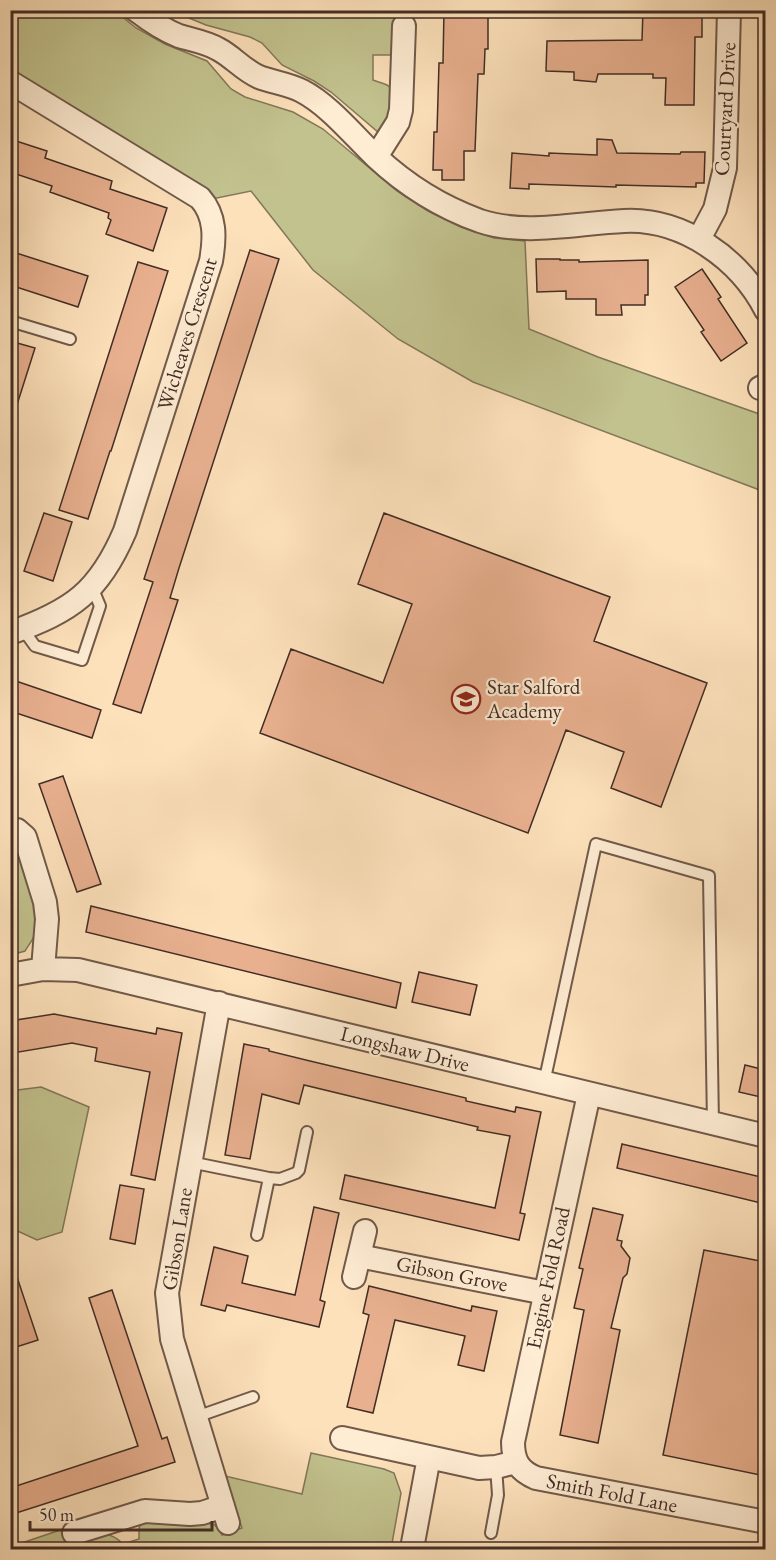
<svg xmlns="http://www.w3.org/2000/svg" width="776" height="1560" viewBox="0 0 776 1560" font-family="'EB Garamond',serif">
<style>
.green{fill:#c2c28e;stroke:#82785a;stroke-width:1.5}
.building{fill:#e8b08f;stroke:#422d25;stroke-width:1.5}
.lines{fill:none;stroke-linecap:round;stroke-linejoin:round}
.lane-casing{stroke:#715a4a;stroke-width:14}
.street-casing{stroke:#715a4a;stroke-width:26}
.lane{stroke:#feecd3;stroke-width:10}
.street{stroke:#feecd3;stroke-width:22}
.labels{text-anchor:middle;stroke-width:4.5;stroke-linejoin:round;paint-order:stroke}
.street-label{font-size:21px;fill:#422d25;stroke:#feecd3}
.poi-label{font-size:21px;fill:#422d25;stroke:#feecd3;text-anchor:start}
</style>
<rect width="100%" height="100%" fill="#fde1bb"/>
<filter id="stains"><feTurbulence type="fractalNoise" baseFrequency=".00333" numOctaves="4"/><feColorMatrix values="0 0 0 0 .2 0 0 0 0 .09 0 0 0 0 .02 0 0 0 .5 -.17"/></filter>
<radialGradient id="worn" r=".72"><stop offset=".6" stop-color="#630" stop-opacity="0"/><stop offset="1" stop-color="#630" stop-opacity=".3"/></radialGradient>
<!-- green -->
<path class="green" d="M10,11h105l21,17 29,16 42,17 24,28 14,8 48,15 30,17 74,62 31,20 33,16 33,11 31,3 4,88 69,28 167,59v76l-292,-110 -75,-43 -85,-69 -62,-79 -39,8 -201,-128z
M172,11h223v38l-5,6h-17v25c5,2 10,3 14,5 17,10 -2,36 -9,47l-47,-40 -17,-11 -32,-16 -20,-22 -12,-6 -44,-12z
M10,845c17,13 32,69 25,89 -2,6 -7,12 -10,17l-14,4z
M41,1087l48,20 -27,125 -25,8 -26,-12 -1,-137z
M311,1453l73,16 10,4 7,20 -10,56 -380,1 -1,-3 56,-19 5,16c21,-6 35,-18 52,0l16,-5v-11l4,-7 8,-2 62,5 5,4 4,7 20,-7 -17,-52 77,18z"/>
<!-- building -->
<path class="building" d="M444,10h44v39h-3l-1,25h-6l-3,77h-11v29h-22v-10h-9l1,-38h3l2,-69h4z
M643,10h59v27h-7l-1,68h-29l1,-27h-13v-4h-55l-2,8 -22,-2v-8l-28,-1 1,-30 95,-1z
M10,139l37,12 -2,7 67,23 -2,8 57,19 -14,43 -47,-17 5,-14 -3,-2 1,-5 -59,-21 2,-6 -42,-14z
M597,139l15,1 5,13 63,1 1,-2h24l-1,31h-8v4l-80,-2v2l-87,-3v5l-19,-1 2,-35 37,3v-3l48,2z
M250,250l29,9 -100,309 -9,30 8,2 -37,113 -28,-9 40,-122 -9,-3z
M10,251l78,25 -10,31 -68,-22z
M536,259h24v1h19v2l69,-2v35h-3v10h-24l1,10h-26v-16h-30v-8l-29,1z
M138,262l30,9 -57,180h-1l-22,68 -29,-9z
M702,269l19,28 -3,2 29,44 -26,18 -20,-29 3,-2 -29,-43z
M10,341l25,7 -20,63h-5z
M44,513l28,9 -19,59 -29,-10z
M384,513l226,84 -16,44 113,42 -46,124 -50,-19 13,-36 -58,-22 -38,103 -268,-100 31,-84 92,34 29,-79 -54,-20z
M10,679l91,31 -9,28 -82,-27z
M63,776l38,108 -24,8 -38,-108z
M91,906l310,77 -5,25 -310,-76z
M419,972l58,13 -7,30 -58,-13z
M54,1014l102,20 1,-6 25,5 -27,147 -24,-5 19,-103 -55,-11 2,-13 -25,-5 -59,10 -3,-32z
M244,1044l25,5v2l41,10 156,37v3l49,11 1,-5 25,5 -21,101 5,1 -6,26 -179,-41 5,-24 150,33 15,-72 -33,-6 1,-3 -174,-42 -5,19 -37,-10 -12,65 -25,-4z
M745,1065l20,5v28l-26,-6z
M622,1144l143,34v26l-148,-36z
M120,1185l24,4 -9,55 -25,-5z
M314,1207l25,6 -19,87 5,2 -6,25 -92,-22 -2,6 -24,-6 13,-58 34,9 -6,27 53,12z
M593,1208l30,7 -6,25 5,1 -1,5 9,12 -3,16 -4,4 -12,50 9,2 -22,113 -38,-8 24,-125 -10,-2 9,-39 -4,-1z
M704,1250l61,12v214l-102,-21z
M10,1268h4l24,72 -28,9z
M369,1286l102,25 1,-5 25,5 -13,60 -26,-6 7,-29 -70,-16 -22,93 -26,-6 22,-92 -6,-2z
M112,1290l50,149 5,-2 8,25 -165,53v-27l128,-42 -49,-148z"/>
<g class="lines">
<!-- lane casing -->
<g class="lane-casing">
<path id="lane" d="M10,321l60,18
M22,628l13,18 47,14 18,-54 -8,-19
M544,1083l52,-239 113,32 4,248
M190,1162l79,16 11,1 16,-6 3,-3 8,-38
M257,1235l12,-57
M196,1417l57,-20
M491,1533l7,-38 -2,-28"/>
</g>
<!-- street casing -->
<g class="street-casing">
<path id="street" d="M136,10c13,10 28,20 43,26 13,4 27,6 39,13 14,7 25,21 41,28 13,5 30,7 43,14 27,14 52,45 74,66 30,28 65,50 104,64 45,15 97,2 144,0 59,-3 116,38 142,89
M10,82l190,116c16,18 15,40 11,63l-86,270c-26,61 -53,80 -115,102
M376,157l22,-35 3,-12 3,-84
M699,239l16,-30 10,-41 4,-158
M760,388l6,-3
M10,830h7l8,7 20,65 2,17 -4,50
M10,975l33,-6 35,1 688,166
M219,1003l-52,290 5,46 56,184
M589,1094l-76,348c0,19 6,29 23,36l230,44
M359,1256l186,37
M354,1277l11,-46
M342,1438l137,30 17,-1 20,-5
M74,1533l71,-22 45,3 12,-1 21,-7
M413,1543l16,-86"/>
</g>
<!-- lane -->
<use href="#lane" class="lane"/>
<!-- street -->
<use href="#street" class="street"/>
</g>
<!-- icons -->
<defs>
<g id="school-ring" transform="scale(1.5)"><circle r="9.5" fill="#feecd3" stroke="#8f2418" stroke-width="1.5"/><path d="M0-5L7-2L0 1L-7-2ZM-4 1L0 2.5L4 1V4Q0 6-4 4Z" fill="#8f2418"/></g>
</defs>
<g fill-rule="evenodd">
<use href="#school-ring" x="466" y="699"/>
</g>
<g class="labels">
<!-- street labels -->
<g class="street-label">
<text transform="translate(725 109) rotate(-87)" y="7">Courtyard Drive</text>
<text transform="translate(187 334) rotate(-73)" y="7">Wicheaves Crescent</text>
<text transform="translate(405 1049) rotate(14)" y="7">Longshaw Drive</text>
<text transform="translate(177 1239) rotate(-81)" y="7">Gibson Lane</text>
<text transform="translate(452 1274) rotate(11)" y="7">Gibson Grove</text>
<text transform="translate(548 1278) rotate(-78)" y="7">Engine Fold Road</text>
<text transform="translate(612 1493) rotate(11)" y="7">Smith Fold Lane</text>
</g>
<!-- poi labels -->
<g class="poi-label">
<text x="487" y="694">Star Salford<tspan x="487" dy="24">Academy</tspan></text>
</g>
</g>
<!-- margin -->
<rect width="776" height="1560" fill="none" stroke="#fde1bb" stroke-width="36"/>
<rect x="12" y="12" width="752" height="1536" fill="none" stroke="#422d25" stroke-width="3"/>
<rect x="18" y="18" width="740" height="1524" fill="none" stroke="#422d25" stroke-width="1.5"/>
<!-- scale -->
<path d="M30 1521v9h182v-9" fill="none" stroke="#422d25" stroke-width="3"/>
<text x="39" y="1521" font-size="18" fill="#422d25" stroke="#feecd3" stroke-width="4.5" paint-order="stroke">50 m</text>
<rect width="100%" height="100%" filter="url(#stains)"/>
<rect width="100%" height="100%" fill="url(#worn)"/>
</svg>
